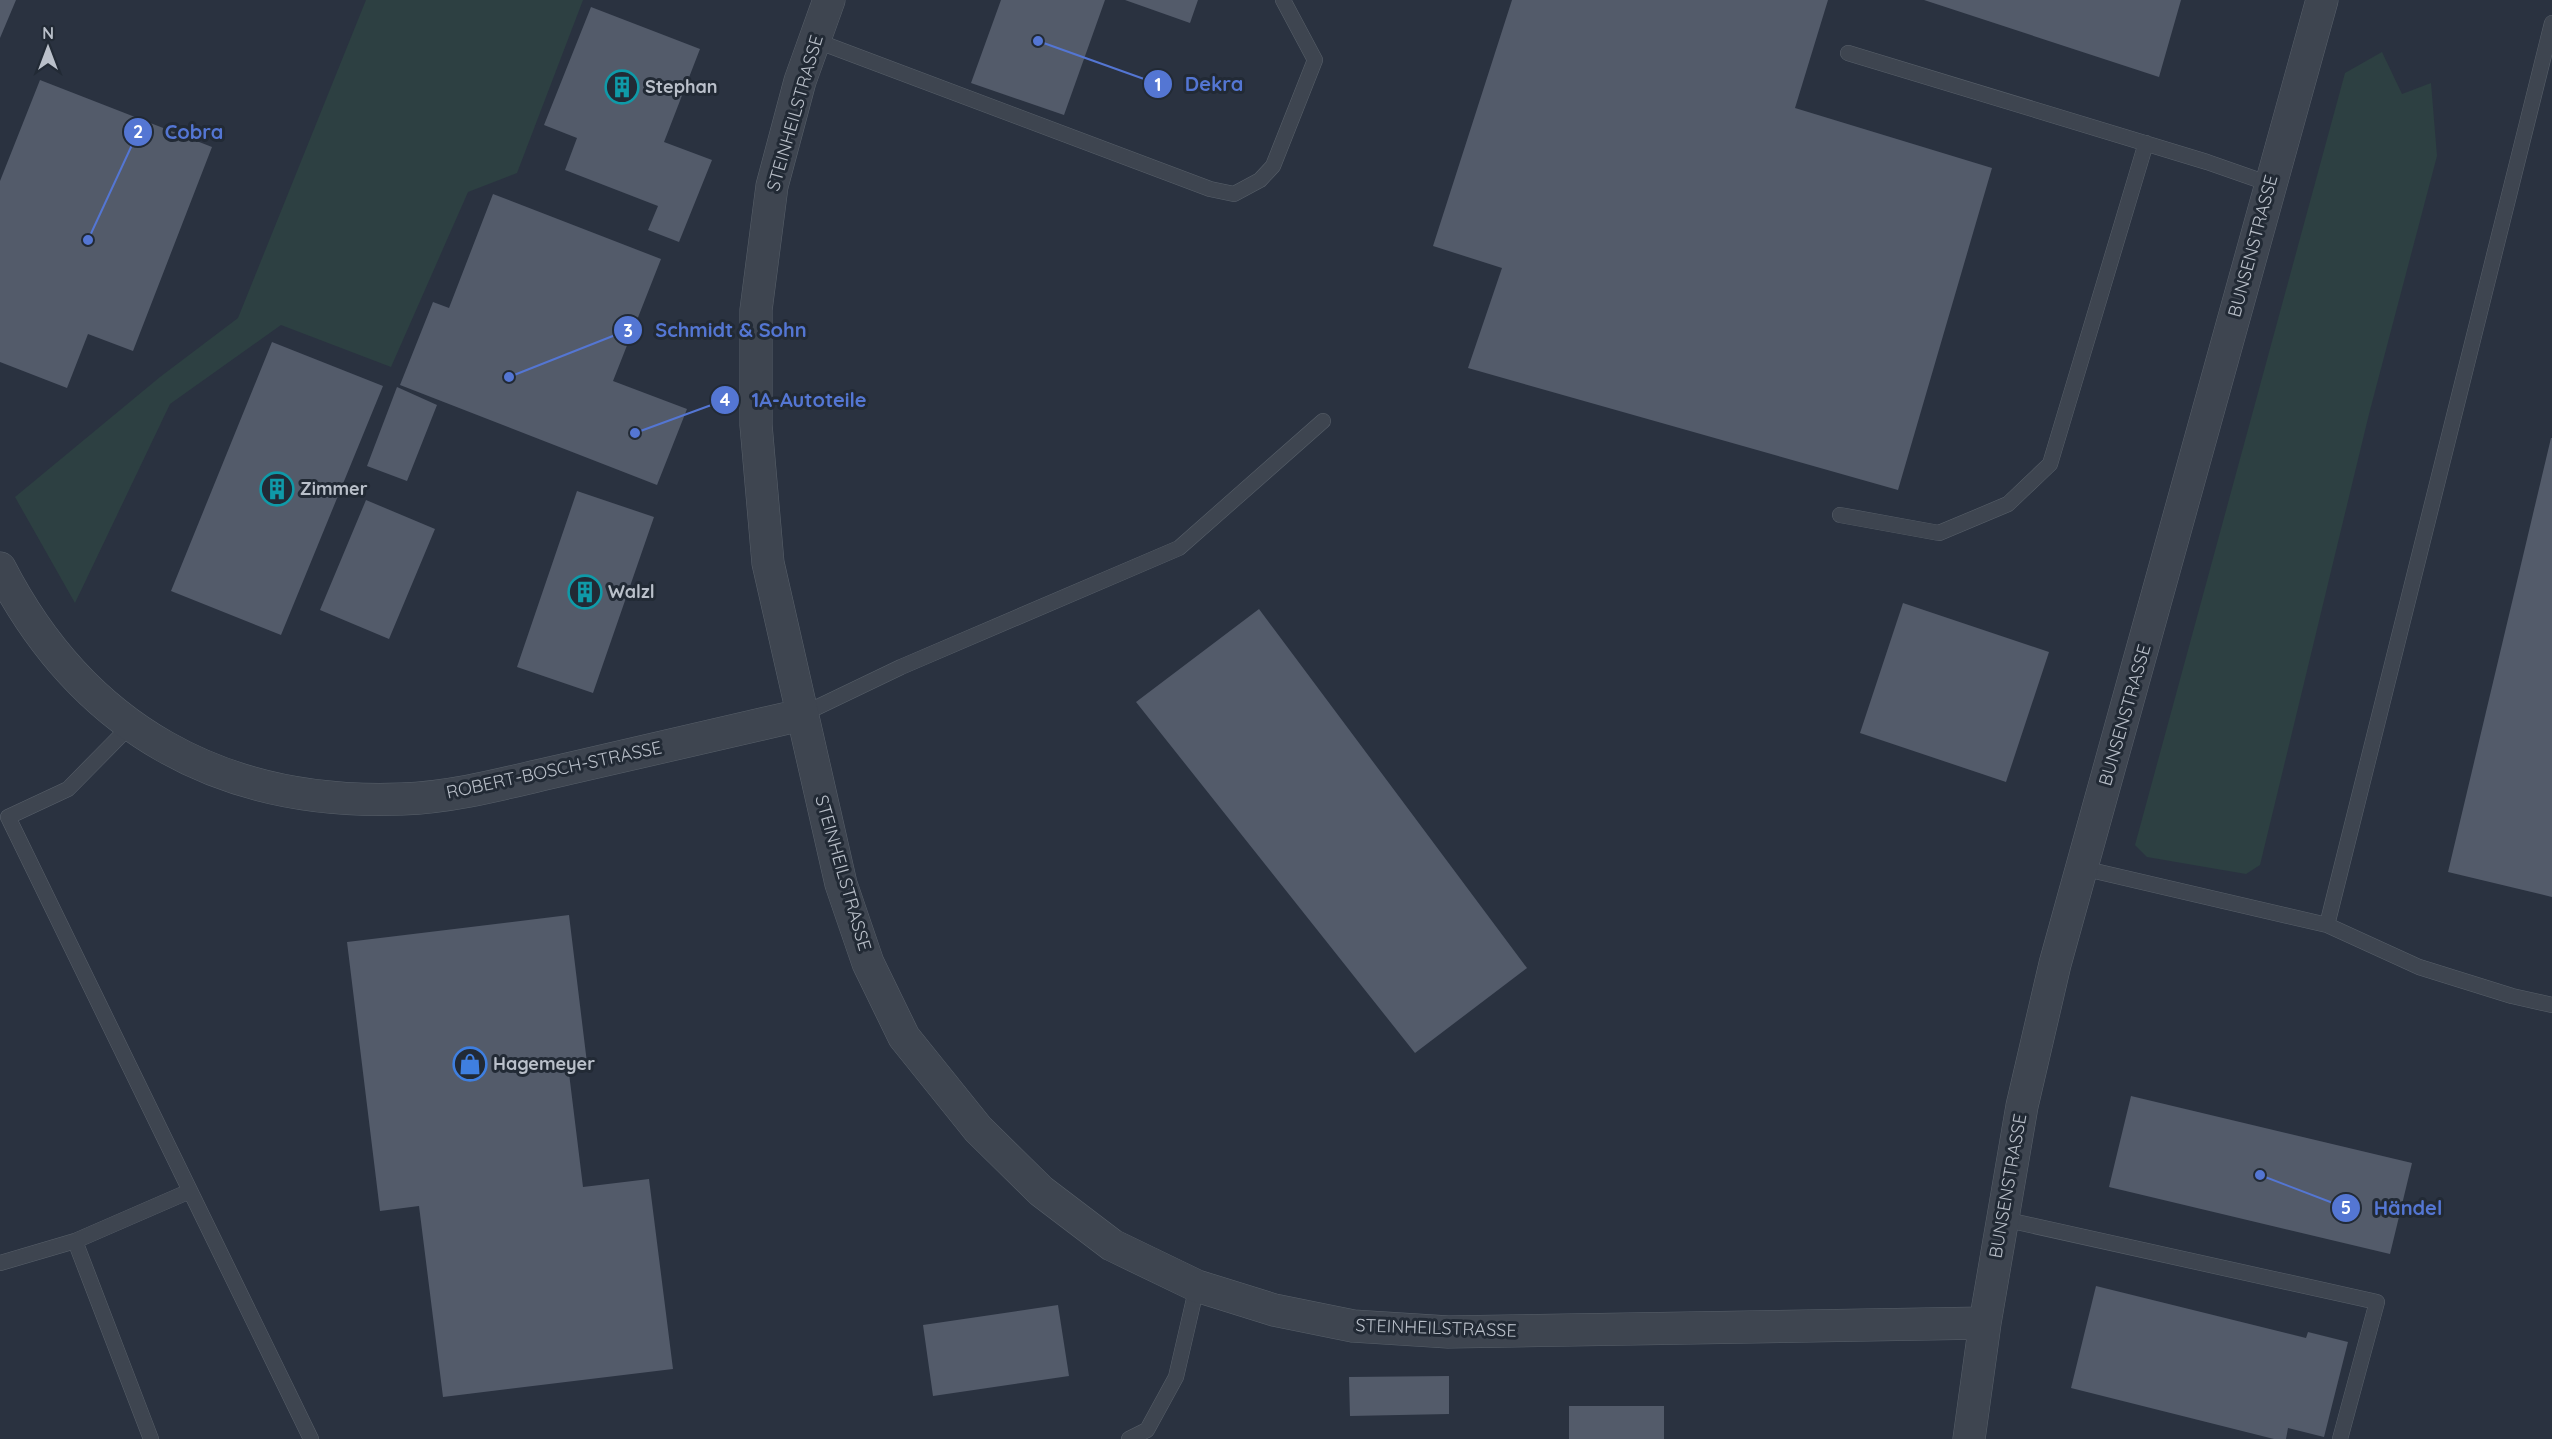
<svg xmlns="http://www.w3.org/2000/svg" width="2552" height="1439" viewBox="0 0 2552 1439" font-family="Quicksand,sans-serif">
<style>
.green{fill:#2d4042}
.building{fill:#535b6a}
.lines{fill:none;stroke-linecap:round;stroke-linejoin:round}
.service-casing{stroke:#58606a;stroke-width:16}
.minor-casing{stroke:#58606a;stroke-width:33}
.service{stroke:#3e4550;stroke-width:15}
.minor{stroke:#3e4550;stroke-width:32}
.labels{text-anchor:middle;stroke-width:6;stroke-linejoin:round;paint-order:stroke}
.poi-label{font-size:18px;font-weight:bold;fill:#bac0ca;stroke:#222a35;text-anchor:start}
.street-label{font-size:18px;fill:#bac0ca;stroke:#222a35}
.leader{fill:none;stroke:#5476d3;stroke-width:2}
.callout-dot{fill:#5476d3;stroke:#222a35;stroke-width:2}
.mark-label{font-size:18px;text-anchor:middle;font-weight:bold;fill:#fff}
.callout-label{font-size:20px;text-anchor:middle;font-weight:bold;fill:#5476d3;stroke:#222a35;stroke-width:6;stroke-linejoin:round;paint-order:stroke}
</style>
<rect width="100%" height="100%" fill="#2a3240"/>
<!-- green -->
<path class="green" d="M366,0h217l-66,173 -49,19 -77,175 -110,-42 -111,79 -95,199 -60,-106 145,-120 78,-59z
M2382,52l20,42 29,-11 6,73 -68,258 -109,451 -14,9 -99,-17 -12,-12 210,-772z"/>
<!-- building -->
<path class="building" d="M0,0h16l-16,38z
M1001,0h104l-41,115 -93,-32z
M1125,0h73l-8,23z
M1512,0h316l-33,108 197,60 -94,322 -430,-122 34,-100 -69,-22z
M1924,0h257l-22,77z
M591,7l109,42 -36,93 48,18 -33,82 -31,-12 10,-24 -93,-36 12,-32 -33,-13z
M40,80l172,67 -79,204 -45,-17 -21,54 -67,-26v-181z
M493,194l168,65 -48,122 74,28 -30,76 -257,-100 33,-83 16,6z
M272,342l111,44 -102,249 -110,-44z
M397,387l40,18 -30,76 -40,-15z
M2551,438h1v459l-104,-25z
M577,491l77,26 -61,176 -76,-26z
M366,500l69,29 -46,110 -69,-29z
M1903,603l146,49 -43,130 -146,-49z
M1259,609l268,359 -112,85 -279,-351z
M569,915l18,148 -19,2 15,122 66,-8 24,190 -230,28 -24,-191 -39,5 -33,-269z
M2131,1096l281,67 -22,91 -281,-67z
M2096,1286l210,52 2,-6 40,10 -24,95 -36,-9 -2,11h-12l-203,-51z
M1058,1305l11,71 -136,20 -10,-71z
M1449,1376v38l-99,2 -1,-39z
M1569,1406h95v33h-95z"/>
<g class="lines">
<!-- service casing -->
<g class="service-casing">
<path id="service" d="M2552,23l-225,902 92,42 93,29 40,9
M814,40l396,149 24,5 26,-14 13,-14 42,-106 -32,-60
M1848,53l359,109 63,22
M1840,515l99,18 69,-29 42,-40 96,-321
M801,715l100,-48 278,-119 144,-127
M131,725l-63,64 -60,28 303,622
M2082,868l245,57
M2003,1219l374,83 -37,137
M0,1263l75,-22
M151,1439l-76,-198 115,-50
M1129,1439l18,-9 29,-53 21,-91"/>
</g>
<!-- minor casing -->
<g class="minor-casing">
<path id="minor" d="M829,0l-29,81 -28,105 -16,124v115l12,138 73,321 27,79 36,74 74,92 63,62 71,54 85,41 77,24 79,16 95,6 537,-9
M0,568c83,161 222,238 402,231 56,-2 111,-18 165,-30 78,-18 156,-36 234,-54
M1969,1439l16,-116 37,-217 33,-142 267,-964"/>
</g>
<!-- service -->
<use href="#service" class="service"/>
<!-- minor -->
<use href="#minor" class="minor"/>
</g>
<!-- icons -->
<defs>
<g id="building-ring" transform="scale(1.725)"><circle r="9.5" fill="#222a35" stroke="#0f9aa8" stroke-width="1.5"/><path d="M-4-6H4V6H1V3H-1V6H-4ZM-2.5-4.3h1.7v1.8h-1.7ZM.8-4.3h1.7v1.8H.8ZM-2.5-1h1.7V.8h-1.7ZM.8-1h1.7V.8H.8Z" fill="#0f9aa8"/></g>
<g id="shop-ring" transform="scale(1.725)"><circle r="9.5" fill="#222a35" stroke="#3f7fe0" stroke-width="1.5"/><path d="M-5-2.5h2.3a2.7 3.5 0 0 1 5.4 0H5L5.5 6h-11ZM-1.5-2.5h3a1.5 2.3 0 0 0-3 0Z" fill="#3f7fe0"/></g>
</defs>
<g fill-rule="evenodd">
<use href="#building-ring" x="622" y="87"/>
<use href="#building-ring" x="277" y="489"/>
<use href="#building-ring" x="585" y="592"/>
<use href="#shop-ring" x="470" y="1064"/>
</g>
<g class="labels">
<!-- poi labels -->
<g class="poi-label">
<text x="645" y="93">Stephan</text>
<text x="300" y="495">Zimmer</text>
<text x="608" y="598">Walzl</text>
<text x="493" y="1070">Hagemeyer</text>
</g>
<!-- street labels -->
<g class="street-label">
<text transform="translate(795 113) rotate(-74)" y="6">STEINHEILSTRASSE</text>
<text transform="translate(2253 246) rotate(-75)" y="6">BUNSENSTRASSE</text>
<text transform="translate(2125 715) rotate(-74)" y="6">BUNSENSTRASSE</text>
<text transform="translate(554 770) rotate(-12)" y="6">ROBERT-BOSCH-STRASSE</text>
<text transform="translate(843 873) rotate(74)" y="6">STEINHEILSTRASSE</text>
<text transform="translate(2008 1186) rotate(-80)" y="6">BUNSENSTRASSE</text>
<text transform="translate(1436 1328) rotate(2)" y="6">STEINHEILSTRASSE</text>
</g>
</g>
<!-- callouts -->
<path class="leader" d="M1038 41L1158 84M88 240L138 132M509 377L628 330M635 433L725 400M2260 1175L2346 1208"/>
<g class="callout-dot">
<circle cx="1038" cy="41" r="6"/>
<circle cx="88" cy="240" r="6"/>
<circle cx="509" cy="377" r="6"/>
<circle cx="635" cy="433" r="6"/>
<circle cx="2260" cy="1175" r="6"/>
<circle cx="1158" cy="84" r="15"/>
<circle cx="138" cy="132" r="15"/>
<circle cx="628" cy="330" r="15"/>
<circle cx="725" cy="400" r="15"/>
<circle cx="2346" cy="1208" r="15"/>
</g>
<g class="mark-label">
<text x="1158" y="91">1</text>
<text x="138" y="138">2</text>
<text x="628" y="337">3</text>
<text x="725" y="406">4</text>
<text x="2346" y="1214">5</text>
</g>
<g class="callout-label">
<text x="1214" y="91">Dekra</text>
<text x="194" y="139">Cobra</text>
<text x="731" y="337">Schmidt &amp; Sohn</text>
<text x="809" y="407">1A-Autoteile</text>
<text x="2408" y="1215">Händel</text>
</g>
<!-- north arrow -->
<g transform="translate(48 48)" stroke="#222a35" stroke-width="4.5" paint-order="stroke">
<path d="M0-4.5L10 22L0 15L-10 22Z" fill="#bac0ca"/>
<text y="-9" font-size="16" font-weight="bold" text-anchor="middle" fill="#bac0ca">N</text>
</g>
</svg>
